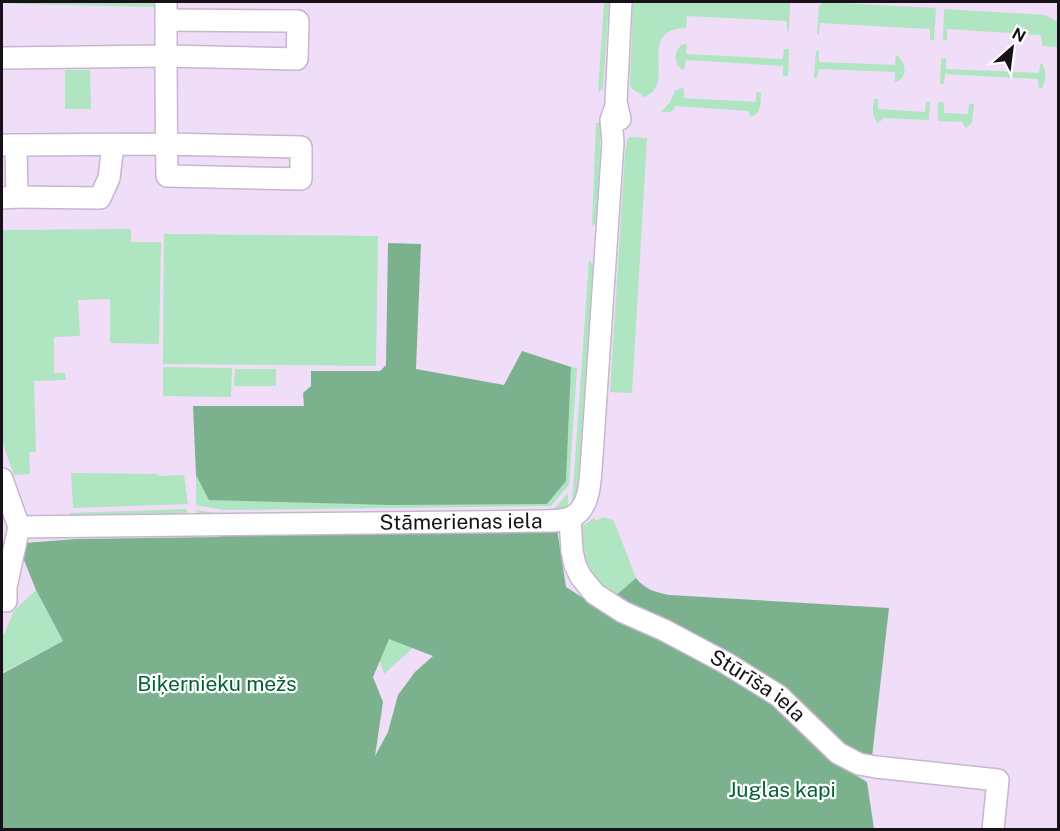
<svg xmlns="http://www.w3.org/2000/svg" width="1060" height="831" viewBox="0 0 1060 831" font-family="'Public Sans',sans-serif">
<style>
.green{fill:#afe5c0}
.forest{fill:#7cb18e;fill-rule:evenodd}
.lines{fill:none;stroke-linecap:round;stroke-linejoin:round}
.minor-casing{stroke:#c8b6cf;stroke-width:24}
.minor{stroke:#fff;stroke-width:21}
.labels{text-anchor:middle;stroke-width:4.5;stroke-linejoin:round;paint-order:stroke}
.street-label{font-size:21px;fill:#18111a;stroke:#fff}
.park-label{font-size:21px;fill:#046237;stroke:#fff}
</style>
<rect width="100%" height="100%" fill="#f0ddf8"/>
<!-- green -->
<path class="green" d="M2,2h159v5l-143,-3 -16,-1z
M604,2h5l-6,86 -5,5z
M633,2h154v1h3l-1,29 -2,-2v-9l-100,-5 -1,12c-53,1 -6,60 -44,69l-1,-3 -8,-4 -3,-5z
M821,2l115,6 -2,32h-4v-11l-110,-6 -1,11h-2l2,-29h2z
M944,9l101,6 13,7v25l-16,-1 -1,-11 -94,-6v11h-4z
M683,44h4l-1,10 97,5 1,-10h5l-1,27h-5v-10l-97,-6 -2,10c-11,-5 -11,-19 -1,-26z
M816,51h3v11l76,3 1,-10c10,6 13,23 -1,27v-10l-76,-3 -2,9h-3z
M946,58v11l93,4 1,-9h2c5,7 4,17 0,24l-3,1 -1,-10 -93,-5 -1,10h-4l1,-25z
M65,70h25l1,39h-26z
M681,88l3,1v9l72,4v-10l5,1c-1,10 1,20 -10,24l-3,-6 -72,-5 -5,6h-10l9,-10 5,-11z
M874,99h4v10l47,3 1,-10h4l-1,18 -45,-2 -6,5c-7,-7 -5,-15 -4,-24z
M938,102l6,1v10l24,1 1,-10h5l-2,19 -6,5 -4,-6 -24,-1z
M596,123h5l-4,99 -5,4z
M629,137l18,1 -15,255 -22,-1 15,-239 2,-12z
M131,229v13h30l-2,102 -49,-1v-44l-32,1 2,36 -26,1v36h11l1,7 -32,1 2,71h-7l1,22 -16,1 -12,-34v-211z
M164,234l214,2 -2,130 -213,-2z
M589,260l4,5 -13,215 -4,17 -4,6z
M163,367l69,1 -1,29 -68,-1z
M571,367l6,1 -8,117 -18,21 -327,4 -28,-5v-30l196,12 174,-6z
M235,369h41v17h-42z
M71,473l87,1 1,2 25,-1 4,29 -115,4z
M568,493v15l-7,5 -356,5 -10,-8 28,4 330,-4z
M187,509v5l-6,4 -110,1 -1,-6z
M604,517l10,4 22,57 -23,20 -18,-14 -16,-35 2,-22 13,-9 2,3z
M36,590l27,51 -61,32v-37l2,-2 10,-23z
M402,633l12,12v2l-30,27 -9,-29z"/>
<!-- forest -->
<path class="forest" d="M388,243l33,1 -5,125 88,16 18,-34 49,16 -5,114 -19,23 -156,1 -182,-5 -13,-25 -3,-69h111l-1,-13 8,-7v-15h69l6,-6z
M557,529l9,58 50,32 65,29 95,55 66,64 25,15 7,47 -872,1v-156l61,-33 -27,-51 -14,-35 3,-12 51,-4 143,-2v-7zM389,639l44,17 -18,16 -17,23 -10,37 -13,24 8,-54 -10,-25z
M636,578c9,12 20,14 33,17l220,13 -17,149 -19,-3 -240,-156z"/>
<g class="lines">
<!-- minor casing -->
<g class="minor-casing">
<g id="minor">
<path d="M2,58l164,-2 131,3 1,-38 -132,-1"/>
<path d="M620,119l-4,-17 5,-100"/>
<path d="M2,145h14l1,52 -15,1"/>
<path d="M16,145l150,-1 135,3v32l-134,-3c-1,-58 -1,-116 -1,-174"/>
<path d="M17,197l83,1 9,-20 4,-33"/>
<path d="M2,479l17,48"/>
<path id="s1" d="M570,518l2,33 3,14 6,12 14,17 28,18 41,18 62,33 53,33 59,57 21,11 17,3 122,13 -5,50"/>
<path id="s2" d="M19,527l524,-6c10,0 20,0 29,-4 20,-10 18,-42 20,-61l21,-314 -2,-22 5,-14"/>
<path d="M6,601v-14l13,-60"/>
</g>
</g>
<!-- minor -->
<use href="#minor" class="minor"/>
</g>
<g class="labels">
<!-- street labels -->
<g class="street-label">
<text dy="7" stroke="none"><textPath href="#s2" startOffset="442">Stāmerienas iela</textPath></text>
<text dy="7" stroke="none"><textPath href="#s1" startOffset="270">Stūrīša iela</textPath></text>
</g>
<!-- park labels -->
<g class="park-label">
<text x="217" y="691">Biķernieku mežs</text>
<text x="782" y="797">Juglas kapi</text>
</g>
</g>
<!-- border -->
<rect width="1060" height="831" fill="none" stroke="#18111a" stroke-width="6"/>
<!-- north arrow -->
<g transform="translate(1012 48) rotate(28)" stroke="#ffffff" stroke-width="4.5" paint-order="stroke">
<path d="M0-4.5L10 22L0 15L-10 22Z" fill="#18111a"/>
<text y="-9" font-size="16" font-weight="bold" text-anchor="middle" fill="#18111a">N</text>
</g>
</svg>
